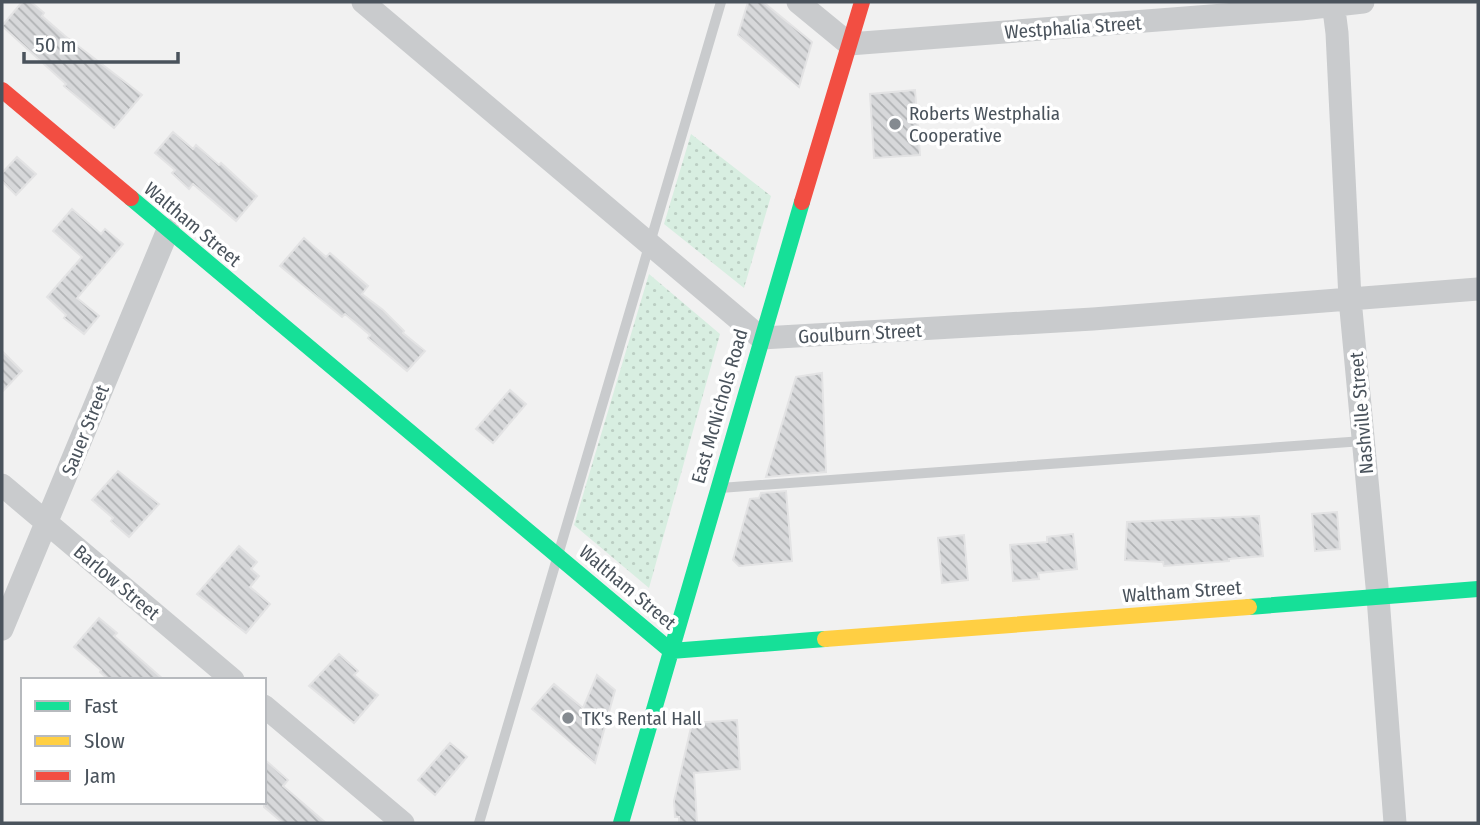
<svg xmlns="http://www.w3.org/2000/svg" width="1480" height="825" viewBox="0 0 1480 825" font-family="'Fira Sans Condensed',sans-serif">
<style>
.grass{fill:url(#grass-dots)}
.building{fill:url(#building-back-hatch);stroke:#e3e3e4;stroke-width:2}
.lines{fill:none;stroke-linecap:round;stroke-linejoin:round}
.lane{stroke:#c9cbcd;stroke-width:10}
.street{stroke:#c9cbcd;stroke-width:23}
.fast{stroke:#16e098;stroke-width:16}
.slow{stroke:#ffcf43;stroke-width:16}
.jam{stroke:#f24e42;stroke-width:16}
.poi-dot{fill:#848a90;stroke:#fff;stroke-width:2.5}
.labels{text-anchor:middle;stroke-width:7;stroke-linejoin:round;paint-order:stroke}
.street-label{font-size:19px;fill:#4a535c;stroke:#fff}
.poi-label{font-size:19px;fill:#4a535c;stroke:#fff;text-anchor:start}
</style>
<defs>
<pattern id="grass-dots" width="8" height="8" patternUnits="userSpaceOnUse" patternTransform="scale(1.75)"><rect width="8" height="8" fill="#d8eee1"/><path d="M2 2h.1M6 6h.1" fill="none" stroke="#bbcec3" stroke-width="1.8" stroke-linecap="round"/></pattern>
<pattern id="building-back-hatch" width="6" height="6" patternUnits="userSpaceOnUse" patternTransform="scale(1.75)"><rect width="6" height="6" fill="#d7d8da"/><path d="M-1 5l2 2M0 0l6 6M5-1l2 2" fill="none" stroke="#b0b2b4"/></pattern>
</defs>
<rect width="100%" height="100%" fill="#f1f1f1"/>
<!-- grass -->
<path class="grass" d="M691,134l80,62 -27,92 -80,-64z
M649,274l71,60 -71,254 -75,-63z"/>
<!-- building -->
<path class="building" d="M22,2h9l13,11 -2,3 23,20 77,59 -28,33 -50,-42 2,-2 -64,-58z
M748,2h15l49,40 -13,45 -61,-52z
M915,90l5,65 -46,3 -4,-64z
M173,132l20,17 3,-4 23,20 2,-2 36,33 -21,25 -43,-37 -4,5 -17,-16 3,-3 -20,-17z
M17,157l19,17 -20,21 -14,-14v-8z
M72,209l29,25 4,-5 18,15 -46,54 22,18 -15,18 -20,-16 2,-3 -19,-18 35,-40 -29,-26z
M304,238l22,19 4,-4 38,33 -6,8 21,16 21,21 -1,2 22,18 -18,20 -39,-33 2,-3 -25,-21 -3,3 -62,-51z
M2,351l20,20 -20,21z
M822,373l4,99 -60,5 30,-100z
M510,390l16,14 -33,39 -17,-14z
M118,471l41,33 -30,33 -18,-16 2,-3 -21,-18z
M786,491l6,70 -53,5 -6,-6 17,-61 9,-1 2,-5z
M1337,512l3,37 -25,2 -3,-37z
M1259,516l4,40 -34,3v2l-65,5 -1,-4 -38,-2 2,-38z
M1073,534l4,35 -39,4 1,6 -26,2 -3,-36 37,-3v-5z
M964,535l4,45 -26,3 -4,-45z
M239,546l18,16 -6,7 8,7 -9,11 20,17 -24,29 -49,-39z
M99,618l18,15 -3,3 50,44h-55l-9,-8 1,-2 -27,-23z
M339,654l19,17 -4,4 24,20 -24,28 -45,-37z
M597,675l18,15 -20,73 -63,-54 22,-25 29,24z
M737,720l3,49 -46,4 3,50h-18v-6h-4l-1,-16 18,-78z
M450,743l17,14 -32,38 -17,-15z
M264,759l24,21 -5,6 43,37h-43l-19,-16z"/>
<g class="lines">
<!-- lane -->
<path class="lane" d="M720,488l643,-47
M479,823l242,-821"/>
<!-- street -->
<path class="street" d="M363,2l398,336 332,-19 385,-30
M798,2l51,42 452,-35 62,-7
M1333,2l4,31 13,266 28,298 17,226
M2,485l231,195
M2,629l166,-399
M264,706l139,117"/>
<!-- fast -->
<path class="fast" d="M131,198l540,453 154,-12
M1249,607l229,-18
M621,823l181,-621"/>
<!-- slow -->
<path class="slow" d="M825,639l424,-32"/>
<!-- jam -->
<path class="jam" d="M2,90l129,108
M802,202l60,-200"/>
</g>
<!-- markers -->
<g class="poi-dot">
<circle cx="895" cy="124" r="7"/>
<circle cx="568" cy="718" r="7"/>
</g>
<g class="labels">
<!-- street labels -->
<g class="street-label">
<text transform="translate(1073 27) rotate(-4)" y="7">Westphalia Street</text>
<text transform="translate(193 224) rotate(40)" y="7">Waltham Street</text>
<text transform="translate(860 333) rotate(-3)" y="7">Goulburn Street</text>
<text transform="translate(719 406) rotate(-74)" y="7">East McNichols Road</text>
<text transform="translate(1361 413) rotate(-95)" y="7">Nashville Street</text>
<text transform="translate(85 430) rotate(-68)" y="7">Sauer Street</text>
<text transform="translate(117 582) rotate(40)" y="7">Barlow Street</text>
<text transform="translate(628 587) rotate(40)" y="7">Waltham Street</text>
<text transform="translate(1182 591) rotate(-4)" y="7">Waltham Street</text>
</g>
<!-- poi labels -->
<g class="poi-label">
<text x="909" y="120">Roberts Westphalia<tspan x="909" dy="22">Cooperative</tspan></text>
<text x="582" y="725">TK's Rental Hall</text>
</g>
</g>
<!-- border -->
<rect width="1480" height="825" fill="none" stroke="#4a535c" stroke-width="7"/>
<!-- legend -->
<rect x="21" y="678" width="245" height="126" fill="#ffffff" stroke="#b7babe" stroke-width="2"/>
<rect x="35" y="701" width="35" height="10" fill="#16e098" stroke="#b7babe" stroke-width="2"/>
<text x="84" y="713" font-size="21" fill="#4a535c">Fast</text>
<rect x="35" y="736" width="35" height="10" fill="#ffcf43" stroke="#b7babe" stroke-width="2"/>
<text x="84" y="748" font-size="21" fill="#4a535c">Slow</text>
<rect x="35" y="771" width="35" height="10" fill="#f24e42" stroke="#b7babe" stroke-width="2"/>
<text x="84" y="783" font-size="21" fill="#4a535c">Jam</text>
<!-- scale -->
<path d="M24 52v10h154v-10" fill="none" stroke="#4a535c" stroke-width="3.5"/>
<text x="35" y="52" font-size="21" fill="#4a535c" stroke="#ffffff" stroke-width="5" paint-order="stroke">50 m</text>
</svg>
